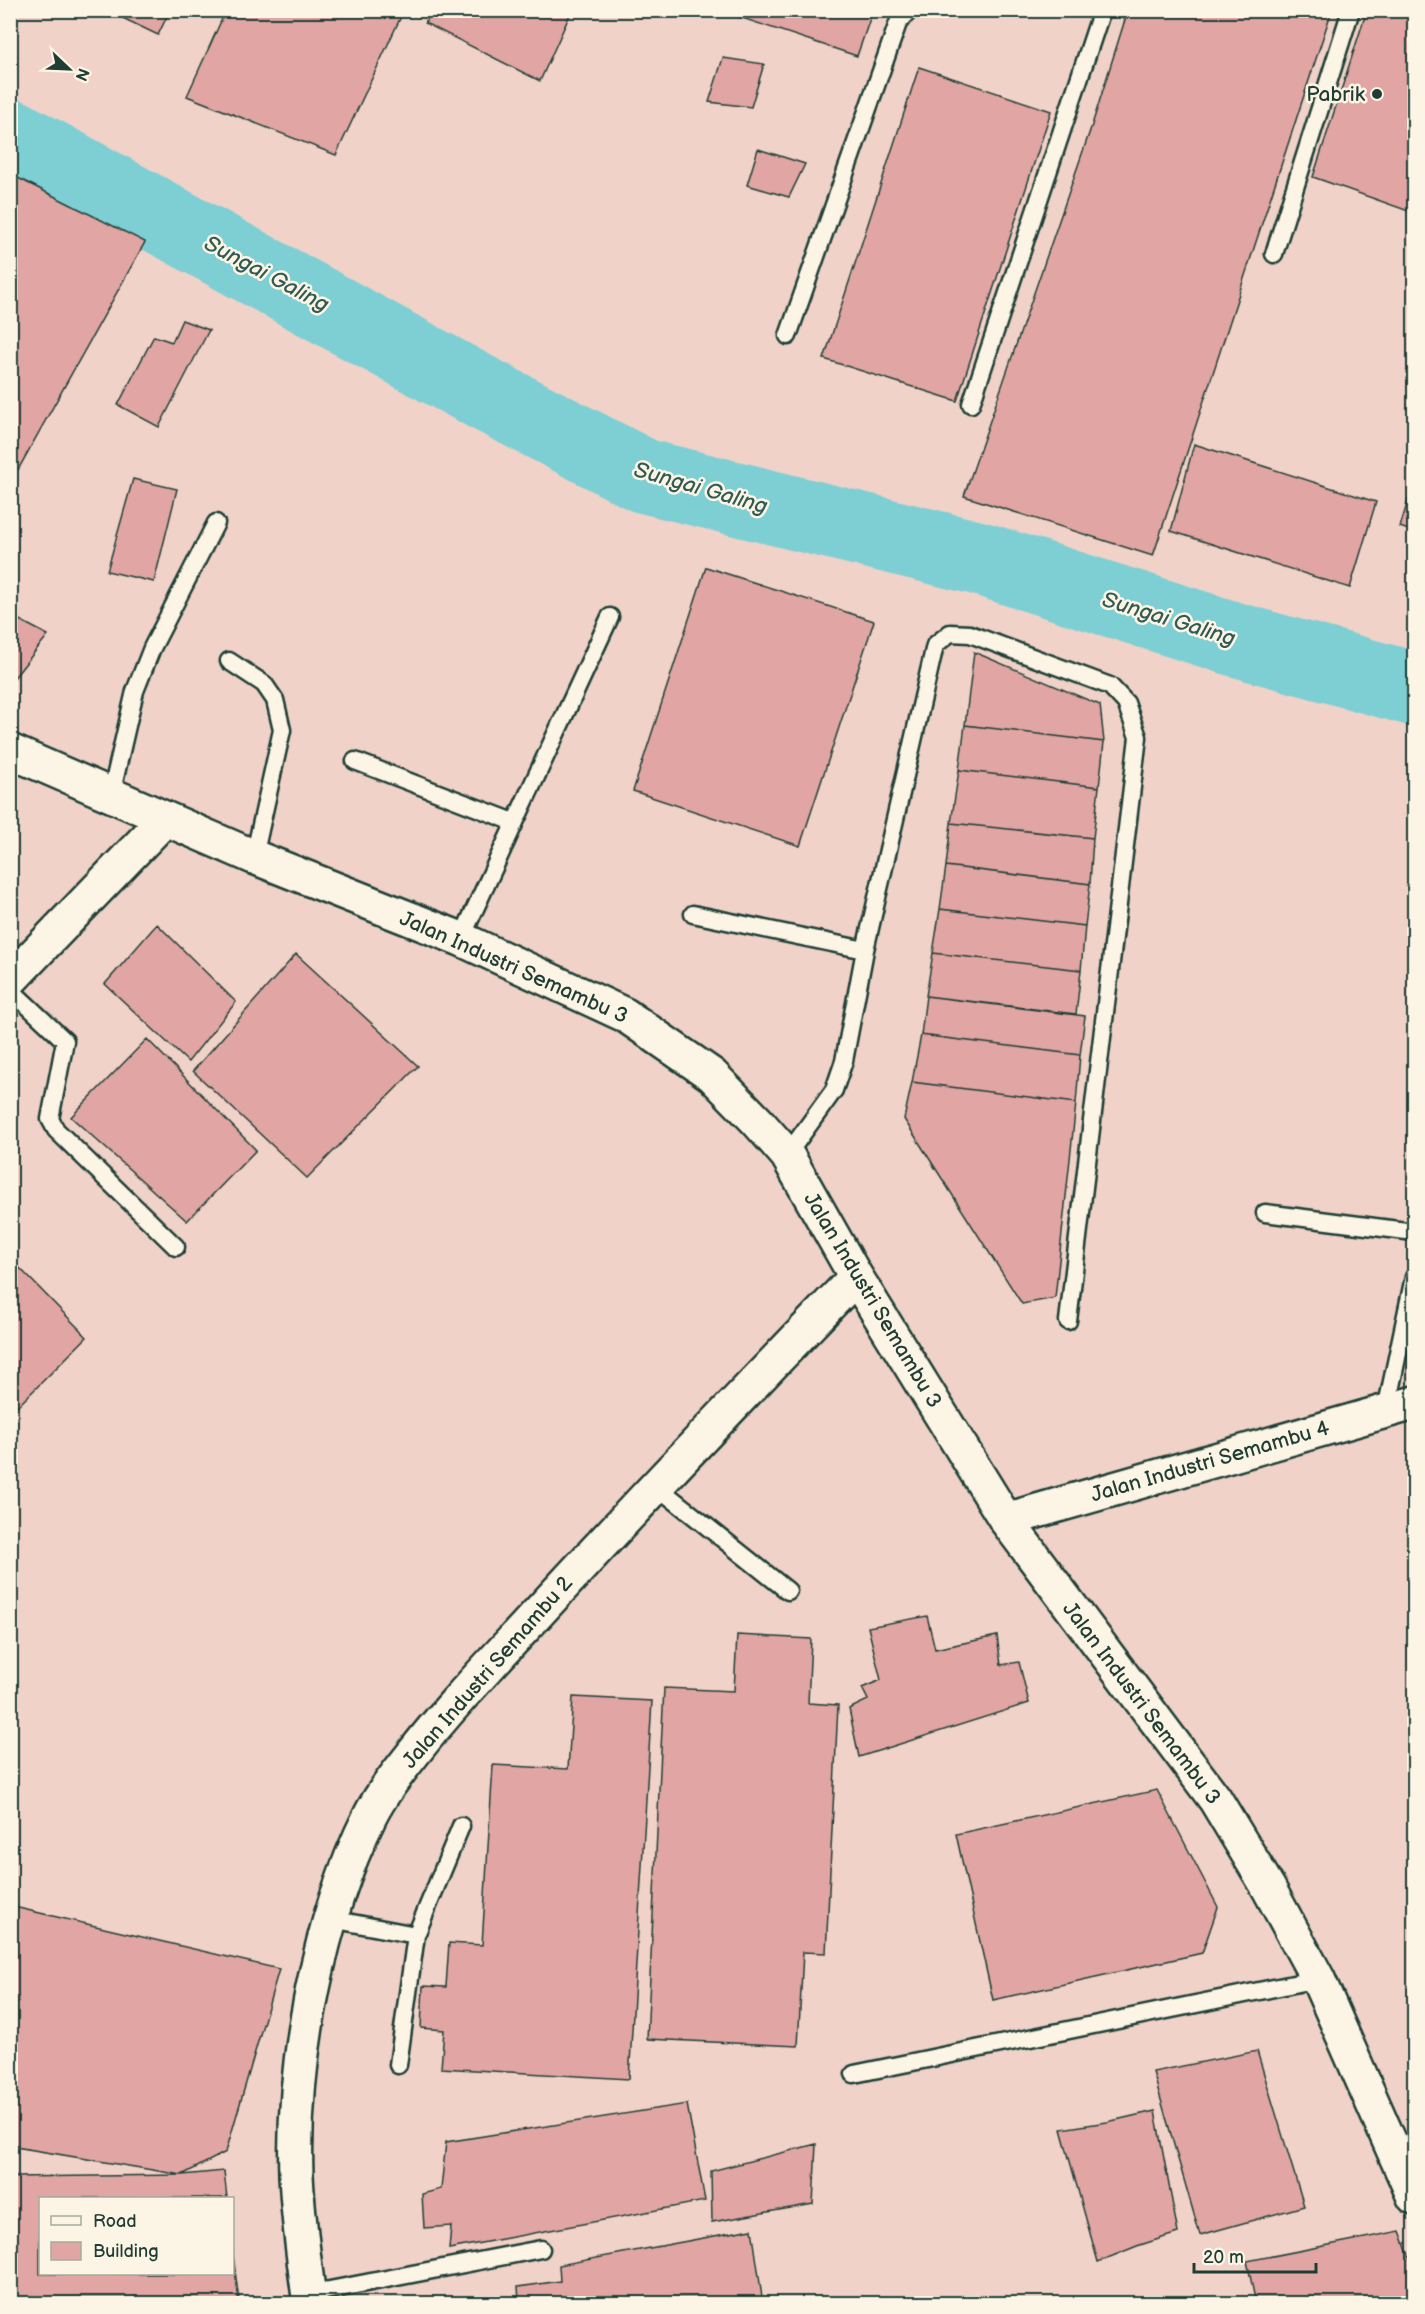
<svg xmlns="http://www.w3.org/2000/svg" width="1425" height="2314" viewBox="0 0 1425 2314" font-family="'Balsamiq Sans',sans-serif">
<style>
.built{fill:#f0d2c8;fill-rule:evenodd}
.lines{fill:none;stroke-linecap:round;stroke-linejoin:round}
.river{stroke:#7dcfd4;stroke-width:74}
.building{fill:#e1a6a4;stroke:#1f3d34;stroke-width:1.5}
.service-casing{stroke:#1f3d34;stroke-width:21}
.minor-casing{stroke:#1f3d34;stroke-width:38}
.service{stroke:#fcf5e5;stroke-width:16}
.minor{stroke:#fcf5e5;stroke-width:33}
.poi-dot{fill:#1f3d34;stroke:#fcf5e5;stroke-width:2}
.labels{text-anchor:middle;stroke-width:5;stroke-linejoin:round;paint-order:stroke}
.poi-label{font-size:21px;fill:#1f3d34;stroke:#fcf5e5;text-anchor:end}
.street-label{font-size:21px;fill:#1f3d34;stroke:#fcf5e5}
.water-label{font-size:22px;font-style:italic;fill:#325a54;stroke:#fcf5e5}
</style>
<rect width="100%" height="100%" fill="#f7e5d8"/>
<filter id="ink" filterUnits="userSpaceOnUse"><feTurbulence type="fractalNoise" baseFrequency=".0167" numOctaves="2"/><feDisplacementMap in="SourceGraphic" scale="12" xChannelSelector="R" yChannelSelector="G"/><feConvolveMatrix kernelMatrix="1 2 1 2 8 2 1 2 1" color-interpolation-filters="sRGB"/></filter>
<g filter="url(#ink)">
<!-- built -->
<path class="built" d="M11,11h1403v2292l-1403,1zM40,2198h192v76h-192z"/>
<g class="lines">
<!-- river -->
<path class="river" d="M10,135l471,257 163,84 334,82 256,81 180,50"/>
</g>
<!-- building -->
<path class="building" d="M106,10h64l-12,25z
M226,10h178l-68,145 -149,-59z
M431,10h141l-32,71 -115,-58z
M718,10h155l-16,46z
M1128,10h204l-179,546 -189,-60 128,-371z
M1367,10h47v203l-101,-36z
M723,58l41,6 -13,43 -42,-5z
M919,67l132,44 -94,290 -133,-42z
M758,149l47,15 -16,33 -42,-12z
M10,174l135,68 -135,242z
M182,320l27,10 -50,97 -41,-22 36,-69 18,6z
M1194,444l182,58 -26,86 -179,-57z
M133,479l44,10 -23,93 -47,-11z
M1414,481v51l-14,-5z
M706,567l168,54 -74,225 -167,-55z
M10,615l38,20 -38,48z
M974,652l126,53 4,37 -139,-17z
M965,725l139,17 -5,45 -140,-17z
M959,770l140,17 -6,51 -142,-15z
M951,823l142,15 -3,46 -144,-18z
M946,866l144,18 -5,42 -145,-17z
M940,909l145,17 -4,44 -148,-17z
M157,924l79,78 -48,60 -83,-78z
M933,953l148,17 -5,44 -150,-18z
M296,954l122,112 -111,112 -114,-107z
M926,996l159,20 -5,39 -159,-20z
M921,1035l159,20 -4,48 -164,-21z
M147,1039l109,111 -69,71 -116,-104z
M912,1082l164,21 -21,195 -33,6 -118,-185z
M10,1258l77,79 -69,69 -8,-7z
M927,1616l8,33 62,-13 4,29 18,-3 10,41 -170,54 -10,-48 19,-9 -6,-12 19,-8 -13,-53z
M737,1635l74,4 -3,64 30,2 -12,248 -23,-1 -5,94 -151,-7 17,-351 70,3z
M573,1697l79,4 -23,378 -188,-11 3,-38 -23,-2 2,-42 23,1 3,-44 33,2 11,-180 75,4z
M1157,1790l61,117 -16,46 -209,47 -37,-166z
M10,1906l269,63 -53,183 -44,23 -172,-29z
M1257,2051l47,155 -104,29 -47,-163z
M687,2104l18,97 -256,48 2,-23 -27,2 -2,-34 19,-5 5,-47z
M1155,2111l23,122 -41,13 -39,16 -37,-133 46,-7z
M816,2144l-3,60 -101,18 -1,-51z
M224,2171l3,27h-187v76h192v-27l7,54 -10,3h-219v-127l172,-2z
M752,2229l11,75h-263l19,-4 -1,-13 42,-6 -1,-16z
M1400,2231l14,38v35h-158l-9,-43z"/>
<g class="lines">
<!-- service casing -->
<g class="service-casing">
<path id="service" d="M1274,254l77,-244
M788,336l110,-313 12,-13
M971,404l131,-394
M229,661l35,23 11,16 7,30 -28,127
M355,761l159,61
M111,795l24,-104 17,-43 64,-125
M693,914l172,36
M461,939l149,-322
M10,989l55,52 -15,78 6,11 120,117
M787,1155l47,-65 10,-29 21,-111 70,-305 15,-12 20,1 140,52 16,17 12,34 -70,584
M1265,1213l149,19
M1386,1410l28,-133
M655,1485l133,106
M331,1919l85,16 45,-109
M398,2065l18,-130
M854,2074l464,-95
M309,2294l232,-45"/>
</g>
<!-- minor casing -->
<g class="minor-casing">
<path id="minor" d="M10,751l244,106 207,82 164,76 87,60 45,46 30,34 69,122 150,243 209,279 53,88 50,92 96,218
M10,980l155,-161
M1006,1520l408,-117
M310,2304c-6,-42 -12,-87 -14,-129 -4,-114 23,-257 74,-359 11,-22 27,-42 42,-61 35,-45 75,-87 114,-129 108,-118 219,-234 330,-349"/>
</g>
<!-- service -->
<use href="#service" class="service"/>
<!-- minor -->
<use href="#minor" class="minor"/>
</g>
</g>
<!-- markers -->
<circle class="poi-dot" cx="1377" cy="94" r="6"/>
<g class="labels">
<!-- poi labels -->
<g class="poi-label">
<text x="1365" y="101">Pabrik</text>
</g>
<!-- street labels -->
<g class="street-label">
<text transform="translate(514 967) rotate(24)" y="7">Jalan Industri Semambu 3</text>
<text transform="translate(873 1300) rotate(59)" y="7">Jalan Industri Semambu 3</text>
<text transform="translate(1210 1461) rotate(-16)" y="7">Jalan Industri Semambu 4</text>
<text transform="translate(487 1672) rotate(-49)" y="7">Jalan Industri Semambu 2</text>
<text transform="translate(1142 1703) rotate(53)" y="7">Jalan Industri Semambu 3</text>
</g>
<!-- water labels -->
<g class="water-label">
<text transform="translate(267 273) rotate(28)" y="8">Sungai Galing</text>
<text transform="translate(701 487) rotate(16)" y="8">Sungai Galing</text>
<text transform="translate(1169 618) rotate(17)" y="8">Sungai Galing</text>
</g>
</g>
<!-- margin -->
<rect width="1425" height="2314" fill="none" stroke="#fcf5e5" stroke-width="36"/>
<rect x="18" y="18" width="1389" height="2278" fill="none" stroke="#1f3d34" stroke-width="2" filter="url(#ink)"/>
<!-- legend -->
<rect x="39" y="2197" width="195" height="78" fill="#fcf5e5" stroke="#a4ab9e" stroke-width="1.5"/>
<rect x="51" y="2216" width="30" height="9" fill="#fcf5e5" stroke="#a4ab9e" stroke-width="1.5"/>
<text x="93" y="2227" font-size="18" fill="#1f3d34">Road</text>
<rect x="51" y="2242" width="30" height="18" fill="#e1a6a4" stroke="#a4ab9e" stroke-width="1.5"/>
<text x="93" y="2257" font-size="18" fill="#1f3d34">Building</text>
<!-- north arrow -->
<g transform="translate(69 69) rotate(113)" stroke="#fcf5e5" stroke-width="4.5" paint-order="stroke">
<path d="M0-4.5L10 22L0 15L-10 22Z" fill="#1f3d34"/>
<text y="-9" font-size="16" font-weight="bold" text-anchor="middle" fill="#1f3d34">N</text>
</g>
<!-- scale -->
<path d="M1194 2263v9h122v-9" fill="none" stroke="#1f3d34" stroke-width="3"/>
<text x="1203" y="2263" font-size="18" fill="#1f3d34" stroke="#fcf5e5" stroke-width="4.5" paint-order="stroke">20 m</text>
</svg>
